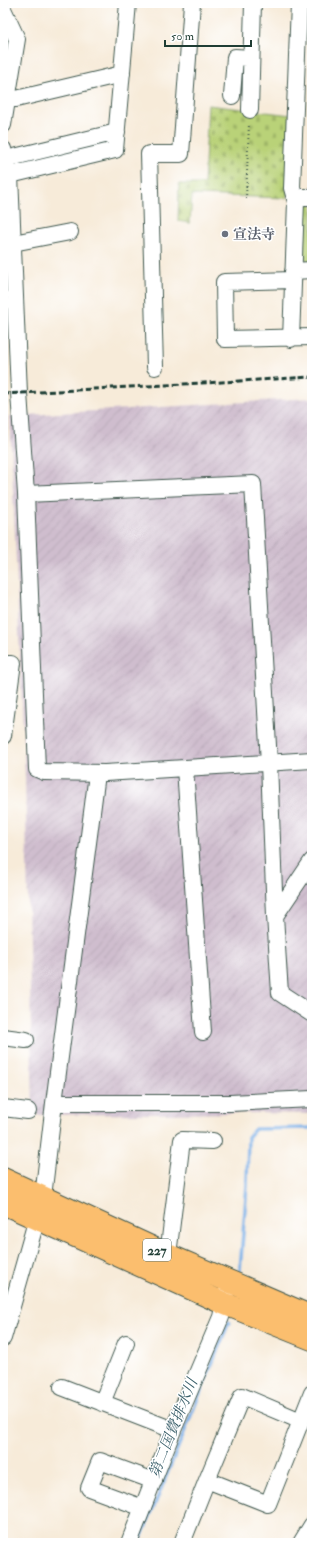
<svg xmlns="http://www.w3.org/2000/svg" width="315" height="1546" viewBox="0 0 315 1546" font-family="'IM FELL Double Pica','Noto Serif JP',serif">
<style>
.industrial{fill:url(#industrial-furrows)}
.cemetery{fill:url(#cemetery-stones);stroke:#6c8856}
.park{fill:#b9d278;stroke:#6c8856}
.lines{fill:none;stroke-linecap:round;stroke-linejoin:round}
.stream{stroke:#78afe7;stroke-width:3.5}
.minor-casing{stroke:#3f574d;stroke-width:18}
.highway-casing{stroke:#3f574d;stroke-width:24}
.path{stroke:#3f574d;stroke-width:2;stroke-dasharray:1 3;stroke-linecap:butt}
.minor{stroke:#fff;stroke-width:16}
.highway{stroke:#fbbe6e;stroke-width:22}
.rail{stroke:#1f3d34;stroke-width:3;stroke-dasharray:6 3;stroke-linecap:butt}
.worship-dot{fill:#6b7280;stroke:#fff;stroke-width:1.5}
.labels{text-anchor:middle;stroke-width:3;stroke-linejoin:round;paint-order:stroke}
.shield{fill:#fff;stroke:#627771;stroke-width:1}
.shield-label{font-size:13px;font-weight:bold;fill:#1f3d34}
.worship-label{font-size:14px;font-weight:bold;fill:#5b616d;stroke:#fff;text-anchor:start}
.water-label{font-size:15px;font-style:italic;fill:#3a5f6a;stroke:#fff}
</style>
<defs>
<pattern id="industrial-furrows" width="10" height="10" patternUnits="userSpaceOnUse"><rect width="10" height="10" fill="#cfbdce"/><path d="M-1 1l2-2M0 10L10 0M9 11l2-2" fill="none" stroke="#b1a3b2"/></pattern>
<pattern id="cemetery-stones" width="16" height="16" patternUnits="userSpaceOnUse"><rect width="16" height="16" fill="#b9d278"/><path d="M2 7V4a2 2 0 0 1 4 0v3zM10 15v-3a2 2 0 0 1 4 0v3z" fill="#9fb568"/></pattern>
</defs>
<rect width="100%" height="100%" fill="#fff"/>
<filter id="ink" filterUnits="userSpaceOnUse"><feTurbulence type="fractalNoise" baseFrequency=".025" numOctaves="2"/><feDisplacementMap in="SourceGraphic" scale="8" xChannelSelector="R" yChannelSelector="G"/><feConvolveMatrix kernelMatrix="1 2 1 2 8 2 1 2 1" color-interpolation-filters="sRGB"/></filter>
<filter id="wash" filterUnits="userSpaceOnUse"><feTurbulence type="fractalNoise" baseFrequency=".012" numOctaves="4" result="noise"/><feDisplacementMap in="SourceGraphic" scale="16" xChannelSelector="R" yChannelSelector="G"/><feGaussianBlur stdDeviation="0.9" result="paint"/><feColorMatrix in="noise" values="0 0 0 0 0 0 0 0 0 0 0 0 0 0 0 0 0 1.4 0 .05"/><feComposite in="paint" operator="in"/></filter>
<g filter="url(#wash)">
<rect width="100%" height="100%" fill="#f7ebd9"/>
<!-- industrial -->
<path class="industrial" d="M312,398v716l-54,-1 -225,2 -8,-338 -15,-361z"/>
<!-- cemetery -->
<path class="cemetery" d="M208,105l83,10 -4,83 -95,-3 -2,28 -12,-2 1,-37h25z"/>
<!-- park -->
<path class="park" d="M309,203l3,1v60h-2l-8,-8 2,-47z"/>
<g class="lines">
<!-- stream -->
<path class="stream" d="M240,1270l7,-85 1,-48 7,-8 57,-1
M139,1543l90,-221"/>
</g>
</g>
<g filter="url(#ink)">
<g class="lines">
<!-- minor casing -->
<g class="minor-casing">
<path id="minor" d="M3,9l14,30 -14,86
M232,96l3,-39 16,1
M16,99l106,-25
M250,110l3,-107
M3,149l7,26 9,218 7,101 11,275 7,3 61,1 207,-13
M14,157l103,-25
M10,175l105,-25 13,-147
M296,202l-4,-14 7,-185
M13,243l57,-11
M293,271l19,-1
M293,280l-69,2 1,57 87,-2
M291,339l5,-137 6,-5h10
M155,367l-6,-213h32l11,-151
M26,494l227,-10 16,279 6,153
M3,663h10l-10,73
M185,768l18,264
M312,861l-37,55 5,77 32,21
M3,1037l23,3
M54,1103l43,-329
M3,1108l25,3
M168,1255l14,-115 31,1
M3,1338l40,-141 11,-94h176l82,-4
M62,1387l111,43
M102,1403l24,-60
M207,1480l61,24 44,-111
M143,1508l-54,-20 11,-27 54,20
M129,1543l44,-113 48,-113 5,-24
M182,1543l25,-63 35,-84 59,25
M301,1543l11,-18"/>
</g>
<!-- highway casing -->
<g class="highway-casing">
<path id="highway" d="M3,1179l165,76 144,62
M3,1203l220,100 89,36"/>
</g>
<!-- path -->
<path class="path" d="M246,199l3,-76"/>
<!-- minor -->
<use href="#minor" class="minor"/>
<!-- highway -->
<use href="#highway" class="highway"/>
<!-- rail -->
<path class="rail" d="M3,394l309,-17"/>
</g>
</g>
<!-- markers -->
<circle class="worship-dot" cx="225" cy="234" r="4"/>
<g class="labels">
<!-- shield labels -->
<rect class="shield" x="143" y="1239" width="28" height="22" rx="3"/>
<g class="shield-label">
<text x="157" y="1255">227</text>
</g>
<!-- worship labels -->
<g class="worship-label">
<text x="233" y="239">宣法寺</text>
</g>
<!-- water labels -->
<g class="water-label">
<text transform="translate(173 1428) rotate(-68)" y="5">第二国費排水川</text>
</g>
</g>
<!-- margin -->
<rect width="315" height="1546" fill="none" stroke="#fff" stroke-width="16"/>
<!-- scale -->
<path d="M165 40v6h86v-6" fill="none" stroke="#1f3d34" stroke-width="2"/>
<text x="171" y="40" font-size="12" fill="#1f3d34" stroke="#ffffff" stroke-width="3" paint-order="stroke">50 m</text>
</svg>
